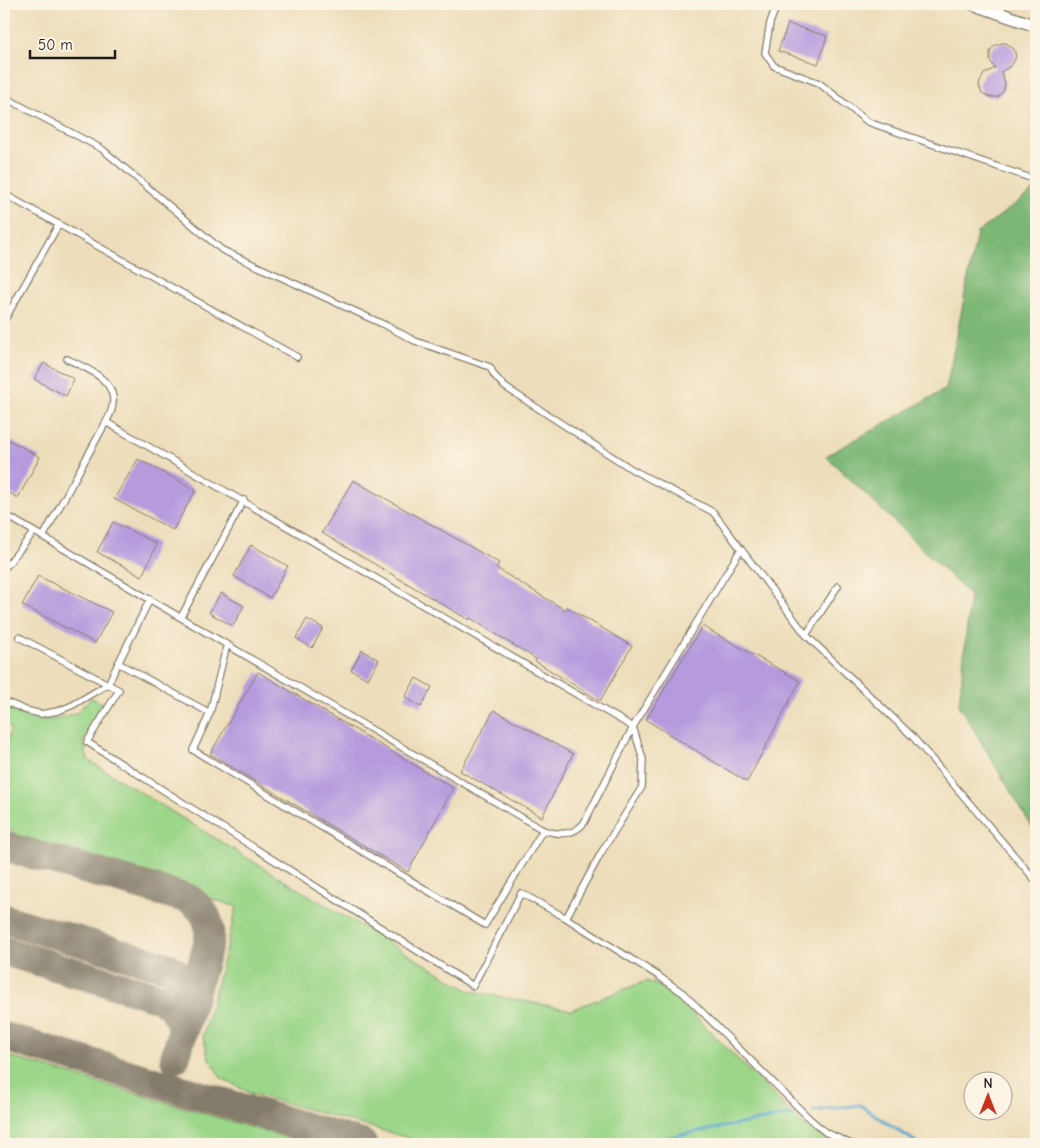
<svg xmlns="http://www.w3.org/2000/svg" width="1040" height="1148" viewBox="0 0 1040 1148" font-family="'Comic Neue',sans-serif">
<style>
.green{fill:#9bd689;stroke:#5c7952}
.forest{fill:#7cb775;stroke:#4c6a48}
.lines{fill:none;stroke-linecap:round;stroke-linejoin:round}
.stream{stroke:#57a7d1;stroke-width:3}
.taxiway{stroke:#847c6b;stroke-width:30}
.building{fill:#b59bde}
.service-casing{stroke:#847c6b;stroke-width:8}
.minor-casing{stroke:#847c6b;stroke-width:14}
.service{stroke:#fff;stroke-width:5.5}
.minor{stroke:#fff;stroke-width:11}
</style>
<rect width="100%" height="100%" fill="#fcf5e5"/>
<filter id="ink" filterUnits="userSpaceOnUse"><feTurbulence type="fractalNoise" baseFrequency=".02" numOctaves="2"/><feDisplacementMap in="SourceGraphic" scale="10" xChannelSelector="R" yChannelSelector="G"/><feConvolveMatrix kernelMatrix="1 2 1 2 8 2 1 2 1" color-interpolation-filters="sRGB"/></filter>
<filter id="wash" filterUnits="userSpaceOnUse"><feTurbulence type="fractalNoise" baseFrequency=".0096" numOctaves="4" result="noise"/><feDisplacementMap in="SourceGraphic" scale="20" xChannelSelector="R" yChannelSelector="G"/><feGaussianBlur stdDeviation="1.12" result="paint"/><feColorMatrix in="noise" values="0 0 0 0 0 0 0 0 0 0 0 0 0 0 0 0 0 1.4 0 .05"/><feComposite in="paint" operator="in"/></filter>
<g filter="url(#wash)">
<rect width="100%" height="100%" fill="#edddba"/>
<!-- green -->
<path class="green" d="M91,698l12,5 -20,38 5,19 182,112 200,119 101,19 75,-29 23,9 134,135 37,19h-410l-180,-51 -29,-15 -13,-22 -5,-20 34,-129 -203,-65c-12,-4 -24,-9 -30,-20v-69l7,-25 -7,-3v-19l26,11 21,3 25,-7z
M4,1055l304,89h-304z"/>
<!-- forest -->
<path class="forest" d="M1034,190h2v644l-77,-129 11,-110 -144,-139 120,-67 31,-156z"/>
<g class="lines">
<!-- stream -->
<path class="stream" d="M813,1111l47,-6 59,39
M630,1144l161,-29"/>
<!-- taxiway -->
<path class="taxiway" d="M4,846l185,53c17,12 22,22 20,42l-34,117
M4,919l166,49c15,11 20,17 20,37
M4,951l156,47c13,8 22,18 22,34
M4,1037l358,107"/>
</g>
<g id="blocks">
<!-- building -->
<path class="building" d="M788,24l39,12 -9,28 -40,-13z
M1002,43h4l8,6 2,8 -4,8 -11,7 4,10 -1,8 -6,7h-9l-7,-4 -3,-8 1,-4 4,-7 11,-6 -5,-7v-9l4,-6z
M44,363l30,16 -8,17 -32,-17z
M4,437l36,20 -22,41 -14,-8z
M138,459l58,31 -23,40 -59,-31z
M353,480l146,83 -3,5 69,42 2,-3 65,39 -32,55 -65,-40 1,-2 -66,-41 -1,2 -147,-87z
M113,522l44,22 -15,32 -45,-24z
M251,545l37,21 -18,32 -36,-22z
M38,576l74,36 -17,31 -73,-38z
M221,593l23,13 -11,20 -24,-13z
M307,619l16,9 -11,20 -16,-10z
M702,626l98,55 -53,101 -101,-62z
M362,650l17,10 -11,19 -17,-9z
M258,672l195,116 -45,84 -198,-118z
M416,678l16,9 -11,20 -16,-10z
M494,710l79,44 -31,63 -82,-46z"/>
</g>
</g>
<g filter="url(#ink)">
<use href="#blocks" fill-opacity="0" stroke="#847c6b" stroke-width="1"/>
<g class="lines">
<!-- service casing -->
<g class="service-casing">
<path id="service" d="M777,4l-7,19 -5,30 9,13 45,17 49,39 168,58
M4,5v-1
M4,97l98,52 120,101 165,76 28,15 75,26 4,8 11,12 128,83 80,42 93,123 106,101 124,145
M4,194l293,163
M4,321l55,-97
M67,359c28,13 61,27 39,63
M4,514l539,316c16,5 30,6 41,-7l49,-96 108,-178
M4,569l30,-37
M181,617l63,-117
M806,635l32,-49
M19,637l100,53 -32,52 386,244 48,-93 45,25 35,-65 41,-66 1,-28 -10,-32 -527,-305 -63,115
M118,663l92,50 -17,37 292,175 58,-95
M4,701l21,9 16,4 17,-3 15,-6 35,-21 42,-85
M210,713l17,-69
M566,918l91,57 26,18 127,126 15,13 26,12"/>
</g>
<!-- minor casing -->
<g class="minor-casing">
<path id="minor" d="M973,4l63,22"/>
</g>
<!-- service -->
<use href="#service" class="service"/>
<!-- minor -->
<use href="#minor" class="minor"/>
</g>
</g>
<!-- margin -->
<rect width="1040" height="1148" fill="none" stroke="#fcf5e5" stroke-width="20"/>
<!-- north arrow -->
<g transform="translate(988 1096)"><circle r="24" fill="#fcf5e5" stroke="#a29e95"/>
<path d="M0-4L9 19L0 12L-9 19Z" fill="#c8321e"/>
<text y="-8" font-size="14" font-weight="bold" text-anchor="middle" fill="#1c1c1c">N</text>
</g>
<!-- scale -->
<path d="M30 50v8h85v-8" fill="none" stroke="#1c1c1c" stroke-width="2.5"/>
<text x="38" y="50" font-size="15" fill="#1c1c1c" stroke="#fcf5e5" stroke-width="4" paint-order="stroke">50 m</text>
</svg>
